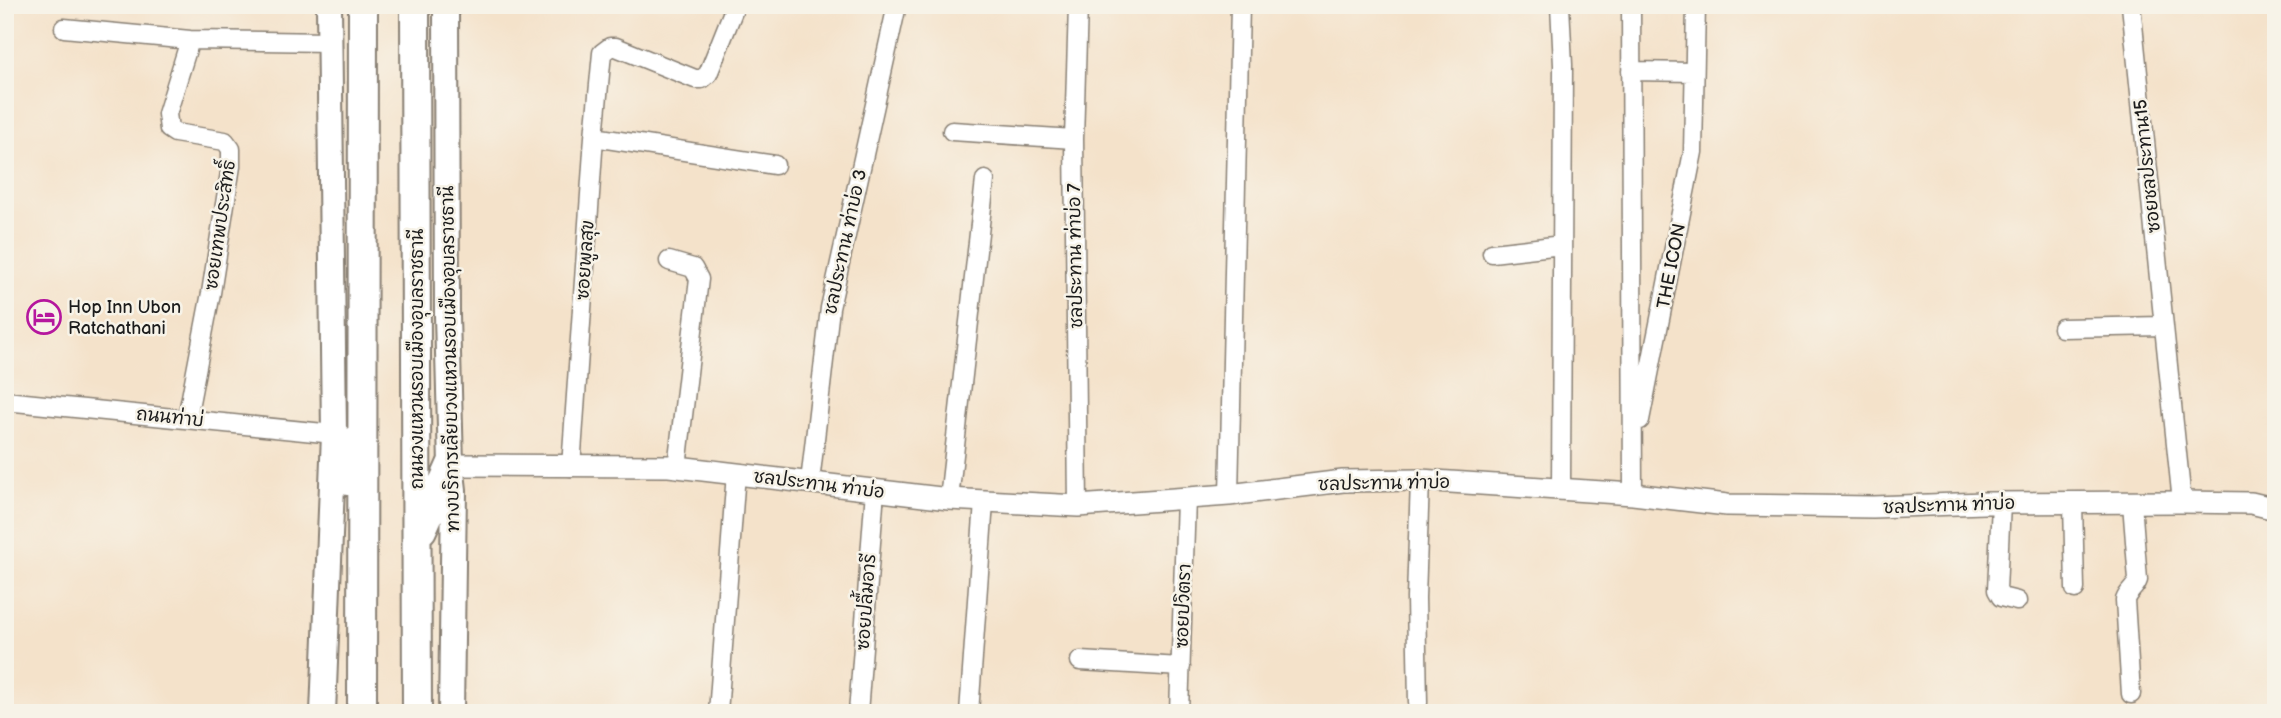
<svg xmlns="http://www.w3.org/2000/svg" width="2281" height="718" viewBox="0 0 2281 718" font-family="'Balsamiq Sans','Playpen Sans Thai',sans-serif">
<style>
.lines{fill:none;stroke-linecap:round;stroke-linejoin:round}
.minor-casing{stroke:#887f73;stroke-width:21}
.tertiary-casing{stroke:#887f73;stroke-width:24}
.secondary-casing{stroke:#887f73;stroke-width:28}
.trunk-casing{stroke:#887f73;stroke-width:32}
.minor{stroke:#fff;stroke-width:18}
.tertiary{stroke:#fff;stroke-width:21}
.secondary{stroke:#fff;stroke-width:24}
.trunk{stroke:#fff;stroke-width:28}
.labels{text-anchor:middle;stroke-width:5;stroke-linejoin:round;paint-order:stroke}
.street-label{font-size:18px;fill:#1c1c1c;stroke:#f7f3e8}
.poi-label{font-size:18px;fill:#1c1c1c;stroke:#f7f3e8;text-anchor:start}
</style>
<rect width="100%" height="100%" fill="#f7f3e8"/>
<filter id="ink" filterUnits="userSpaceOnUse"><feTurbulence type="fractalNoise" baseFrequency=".0143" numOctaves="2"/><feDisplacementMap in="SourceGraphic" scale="14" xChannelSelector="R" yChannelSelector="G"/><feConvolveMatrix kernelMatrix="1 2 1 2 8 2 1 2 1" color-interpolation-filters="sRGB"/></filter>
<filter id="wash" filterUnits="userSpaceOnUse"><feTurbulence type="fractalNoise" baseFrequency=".00686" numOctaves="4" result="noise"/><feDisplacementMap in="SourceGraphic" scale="28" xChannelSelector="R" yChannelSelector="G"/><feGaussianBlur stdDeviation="1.57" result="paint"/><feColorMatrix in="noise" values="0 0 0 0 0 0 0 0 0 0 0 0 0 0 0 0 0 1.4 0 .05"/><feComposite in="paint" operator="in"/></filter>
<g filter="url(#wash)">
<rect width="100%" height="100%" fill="#f4e2ca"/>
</g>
<g filter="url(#ink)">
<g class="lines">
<!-- minor casing -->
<g class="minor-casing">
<path id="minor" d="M1078,5l-4,134 4,367
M1560,5l3,60 -2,423
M1631,5l2,489
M2131,5l51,497
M64,28l126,12 139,2
M1631,71l63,1
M952,131l122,8
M594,137l181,28
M1492,253l70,-8
M669,261l24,7 6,11 -22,188
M2062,328l101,-2
M5,401l329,33
M187,418l24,-125 20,-127v-17l-6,-8 -50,-8 -6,-4 -2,-15 23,-74
M1640,420l53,-268 3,-147
M571,467l23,-330 8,-84 8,-6h6l79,32h7l6,-5 26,-65 -4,-4
M810,482l20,-174 67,-303
M1229,495l11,-490
M949,499l36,-319
M2001,503l-4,87 4,7 16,4
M2073,503l2,86
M1080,661l101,6
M2131,694l-6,-94c3,-9 10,-11 13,-20l-6,-77
M1418,703l-2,-105 4,-118
M718,713l18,-240
M858,713l17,-223
M969,713l15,-211
M1179,713l7,-214"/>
</g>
<!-- tertiary casing -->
<g class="tertiary-casing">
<path id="tertiary" d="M451,465l218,1 280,33 129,7 151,-11 114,-14 77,-1 213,14 94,11 146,2 111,-4 198,-1 69,1 25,6"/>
</g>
<!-- secondary casing -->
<g class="secondary-casing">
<path id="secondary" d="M446,5l1,311 4,149 3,25 -3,223
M323,713l11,-279 -5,-429"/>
</g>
<!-- trunk casing -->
<g class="trunk-casing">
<path id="trunk" d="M415,5l2,708
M334,434l9,10 4,37
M422,530l29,-65
M362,713l1,-708"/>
</g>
<!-- minor -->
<use href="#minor" class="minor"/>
<!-- tertiary -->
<use href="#tertiary" class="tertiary"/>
<!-- secondary -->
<use href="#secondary" class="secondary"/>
<!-- trunk -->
<use href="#trunk" class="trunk"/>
</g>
</g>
<!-- icons -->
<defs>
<g id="hotel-ring" transform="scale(1.75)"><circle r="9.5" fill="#f7f3e8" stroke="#b5179e" stroke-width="1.5"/><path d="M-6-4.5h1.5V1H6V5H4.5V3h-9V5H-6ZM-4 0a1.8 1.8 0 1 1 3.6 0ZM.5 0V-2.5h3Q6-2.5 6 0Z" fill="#b5179e"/></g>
</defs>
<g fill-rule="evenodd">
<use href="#hotel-ring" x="44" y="317"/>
</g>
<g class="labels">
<!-- street labels -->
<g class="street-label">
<text transform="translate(2147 166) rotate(-96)" y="6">ซอยชลประทาน15</text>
<text transform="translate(220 225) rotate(-82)" y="6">ซอยเทพประสิทธิ์</text>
<text transform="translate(845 242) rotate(-78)" y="6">ชลประทาน ท่าบ่อ 3</text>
<text transform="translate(1075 256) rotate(-91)" y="6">ชลประทาน ท่าบ่อ 7</text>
<text transform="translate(585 260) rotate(-86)" y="6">ซอยพูลสุข</text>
<text transform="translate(1671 266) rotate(-79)" y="6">THE ICON</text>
<text transform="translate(417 359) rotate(-90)" y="6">ถนนวงแหวนรอบเมืองอุบลราชธานี</text>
<text transform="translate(450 359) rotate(-91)" y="6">ทางบริการเลียบวงแหวนรอบเมืองอุบลราชธานี</text>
<text transform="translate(170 417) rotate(6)" y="6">ถนนท่าบ่</text>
<text transform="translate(1384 483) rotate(-1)" y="6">ชลประทาน ท่าบ่อ</text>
<text transform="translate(819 484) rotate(7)" y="6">ชลประทาน ท่าบ่อ</text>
<text transform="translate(1949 505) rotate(-2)" y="6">ชลประทาน ท่าบ่อ</text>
<text transform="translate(866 602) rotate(-86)" y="6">ซอยปลื้มอารี</text>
<text transform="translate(1183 606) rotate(-88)" y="6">ซอยปวิตรา</text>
</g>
<!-- poi labels -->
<g class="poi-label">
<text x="68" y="313">Hop Inn Ubon<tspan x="68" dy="21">Ratchathani</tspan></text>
</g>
</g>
<!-- margin -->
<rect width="2281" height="718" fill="none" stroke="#f7f3e8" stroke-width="28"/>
</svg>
